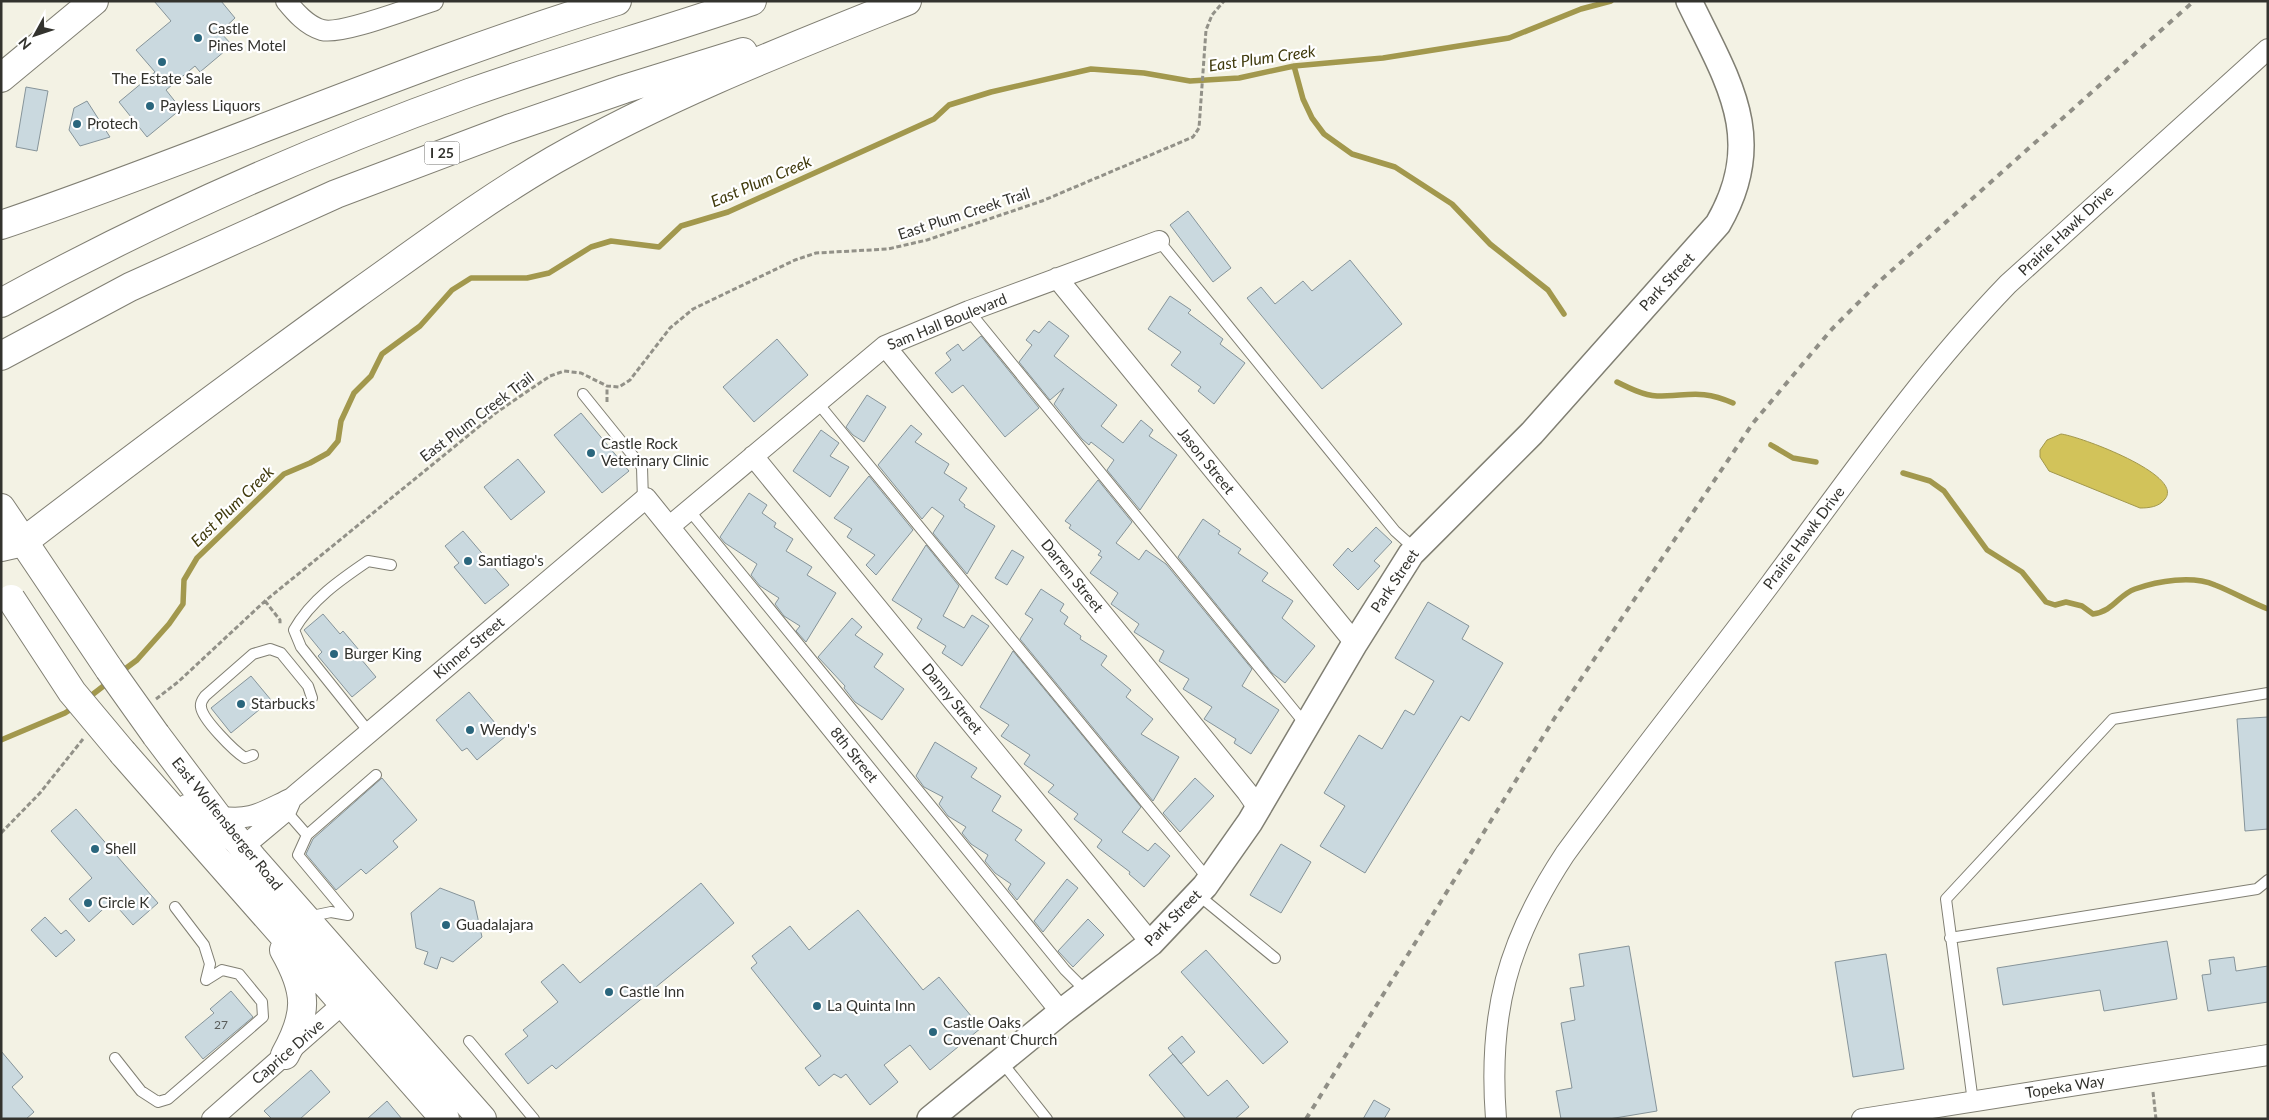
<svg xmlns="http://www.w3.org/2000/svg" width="2269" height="1120" viewBox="0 0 2269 1120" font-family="Lato,sans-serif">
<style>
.water{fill:#d2c35a;stroke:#a2984d}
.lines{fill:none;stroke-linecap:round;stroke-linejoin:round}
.stream{stroke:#a2984d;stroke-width:5.5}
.building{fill:#cad9df;stroke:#86949a}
.service-casing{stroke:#807f73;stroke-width:12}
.minor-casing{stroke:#807f73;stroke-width:22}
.tertiary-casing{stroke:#807f73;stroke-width:28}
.primary-casing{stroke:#807f73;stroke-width:30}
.motorway-casing{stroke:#807f73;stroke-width:30}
.path{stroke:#929188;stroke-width:3;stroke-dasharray:5 2.5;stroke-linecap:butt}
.service{stroke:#fff;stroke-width:10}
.minor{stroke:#fff;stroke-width:20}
.tertiary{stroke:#fff;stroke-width:25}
.primary{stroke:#fff;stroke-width:28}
.motorway{stroke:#fff;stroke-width:28}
.rail{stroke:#908f86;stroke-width:4;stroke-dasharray:6 6;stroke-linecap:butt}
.primary-bridge-casing{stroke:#807f73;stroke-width:30;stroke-linecap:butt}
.primary-bridge{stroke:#fff;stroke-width:28}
.poi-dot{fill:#2a667d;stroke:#fff;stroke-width:2}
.labels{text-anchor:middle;stroke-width:4.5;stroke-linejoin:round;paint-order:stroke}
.number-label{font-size:12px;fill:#595c5a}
.shield{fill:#fff;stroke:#70706d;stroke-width:1}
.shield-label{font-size:14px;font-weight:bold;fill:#33332e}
.poi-label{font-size:15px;fill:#33332e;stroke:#fff;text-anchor:start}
.street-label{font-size:15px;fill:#33332e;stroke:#fff}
.water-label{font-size:16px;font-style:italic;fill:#3f390b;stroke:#fff}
</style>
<rect width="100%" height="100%" fill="#f3f2e4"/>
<!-- water -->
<path class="water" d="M2061,434c18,2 124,41 104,65 -6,8 -16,9 -25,9l-91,-37 -9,-14v-7l7,-10z"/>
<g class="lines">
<!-- stream -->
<path class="stream" d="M1294,66l9,33 9,19 12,16 28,20 43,13 57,37 38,40 58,46 16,24
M1617,382c12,6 26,13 40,14 32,0 44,-7 76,7
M1771,445l22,13 23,4
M1903,473l27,8 14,10 43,59 35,22 24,30 9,3 11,-3 16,4 11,8c21,-3 25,-19 42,-25 23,-8 57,-14 80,-4 18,7 35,17 53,24
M121,672l16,-12 32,-36 14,-20 1,-24 13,-22 87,-84 26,-11 18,-10 10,-12 3,-20 13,-28 17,-17 11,-22 38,-28 32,-36 19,-12h56l22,-5 42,-26 20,-6 48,6 22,-21 47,-14 206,-93 15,-14 42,-13 100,-23 53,4 46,8 49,-3 55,-12 89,-8 126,-20 72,-29 30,-8
M88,698l22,-17
M1,740l64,-27 11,-7"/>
</g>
<!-- building -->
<path class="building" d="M154,1h67l14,17 -15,14 12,13 -32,27 -5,-6 -29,24 15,19 -34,28 -28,-35 36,-30 -19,-22 35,-29z
M26,87l22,4 -11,60 -21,-4z
M87,101l23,36 -30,9 -11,-16 5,-22z
M1188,211l43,57 -18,14 -43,-57z
M1350,260l52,64 -80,65 -75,-91 14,-11 14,17 28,-23 9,10z
M1170,296l21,14 -3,3 35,26 -3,5 25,19 -31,41 -16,-13 3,-4 -30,-22 10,-13 -33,-23z
M1049,321l20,15 -15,20 63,49 -16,21 22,17 18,-23 12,10 -4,6 28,19 -37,55 -33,-40 7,-10 -23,-18 -2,3 -7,-6 -28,-35 10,-16 -14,12 -31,-38 13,-17 -6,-5 8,-10 5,3z
M981,336l58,72 -34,29 -42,-52 -11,8 -17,-20 16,-13 -5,-7 12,-9 5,7z
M777,339l31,36 -54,47 -31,-35z
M867,395l19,12 -22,35 -11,-7 -7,-8z
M581,413l48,58 -27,22 -48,-58z
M911,425l11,9 -7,8 34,22 -5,9 23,15 -8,12 6,5 -1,2 31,19 -28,48 -34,-41 11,-17 -12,-9 -10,12 -44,-54z
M821,430l18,13 -9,13 19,11 -19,30 -37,-26z
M518,459l27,33 -34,28 -27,-33z
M869,476l44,54 -37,45 -10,-10 9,-10 -28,-18 5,-8 -18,-11z
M1098,480l34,42 -16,21 23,17 7,-10 20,14 86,105 -10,17 37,24 -28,44 -17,-11 2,-4 -32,-20 8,-12 -29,-18 6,-10 -30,-18 5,-10 -30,-19 5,-8 -28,-20 7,-11 -28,-20 12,-16 -4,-2 3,-4 -32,-23 2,-3 -6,-4z
M749,493l18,12 -5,8 14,10 -2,4 19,12 -7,12 26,16 -5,8 29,18 -30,49 -10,-11 4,-5 -16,-10 -9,-12 4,-6 -19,-12 -9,-11 6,-11 -32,-21 -5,-6z
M1203,519l17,12 -2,3 23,15 -3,4 30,20 -6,8 31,20 -11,17 33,28 -30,37 -13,-10 -94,-116z
M1376,527l16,15 -18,19 6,5 -22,24 -25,-25 15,-17 4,4z
M463,531l46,54 -24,19 -31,-37 5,-4 -14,-17z
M926,545l33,41 -16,30 21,12 8,-13 17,11 -27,40 -20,-13 4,-7 -29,-18 5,-9 -30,-19z
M1012,550l12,7 -17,28 -12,-7z
M1041,589l23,15 -4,7 8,6 -4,7 17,12 -1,3 27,17 -6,9 30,25 -5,7 27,22 -12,15 38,23 -26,44 -133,-162 13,-20 -8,-5z
M1428,602l41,24 -7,13 41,24 -34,58 -8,-5 -96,157 -45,-27 25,-40 -21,-13 35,-58 23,14 23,-39 9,5 20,-34 -39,-23z
M323,614l17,20 3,-3 21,25 -3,3 15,18 -24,20 -34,-41 4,-4 -18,-22z
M852,618l10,9 -7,8 28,19 -9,13 30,22 -22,31 -27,-18 -11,-14 1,-2 -27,-29z
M1013,651l128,156 -19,25 26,19 7,-8 15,13 -26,31 -15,-13 1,-2 -33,-25 5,-7 -28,-21 4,-5 -30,-22 6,-7 -30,-21 6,-9 -29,-19 8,-11 -29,-18z
M251,676l20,24 -40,33 -20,-25z
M469,692l37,44 -29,24 -10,-12 -5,3 -26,-31z
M2268,717v112l-23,2 -8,-112z
M935,742l42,26 -6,9 30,19 -9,15 30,19 -7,10 30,23 -28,37 -9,-11 3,-5 -16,-11 -10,-12 3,-6 -17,-11 -9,-11 4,-6 -18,-11 -9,-12 4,-7 -19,-10 -8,-11z
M382,778l35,42 -24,21 5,6 -32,27 -5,-5 -25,21 -30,-36 7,-15z
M1195,778l19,18 -34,36 -17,-19z
M76,809l82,94 -25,22 -21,-24 -23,21 -20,-23 23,-21 -41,-47z
M1281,844l30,18 -30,51 -31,-18z
M1067,879l11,9 -35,44 -9,-11z
M701,883l33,40 -178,146 -4,-4 -24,19 -23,-30 23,-18 -5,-6 35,-28 -17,-20 22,-18 17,19z
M440,888l34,13 8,36 -29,25 -12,-5 -4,12 -13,-5 4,-12 -12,-4 -5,-35z
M858,910l65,80 16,-13 42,51 -51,42 -20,-25 -26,20 14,17 -28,23 -24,-31 -5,4 -7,-4 -15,12 -14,-18 16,-12 -70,-88 6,-5 -5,-7 38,-30 19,24z
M45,917l16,17 5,-4 9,10 -19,17 -25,-27z
M1088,919l16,16 -31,32 -15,-16z
M2167,941l10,58 -73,12 -4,-21 -97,15 -6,-37z
M1629,946l28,165 -48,8h-48l-5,-28 16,-3 -11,-65 14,-3 -5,-32 14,-2 -5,-32z
M1206,950l82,92 -25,22 -82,-92z
M1886,954l18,115 -51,8 -18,-115z
M2234,957l2,14 32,-5v36l-60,9 -6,-36 9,-1 -2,-14z
M231,991l22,26 -50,42 -18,-22 29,-24 -4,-4z
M1182,1036l13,16 -14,12 -13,-16z
M1,1051l22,26 -11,10 22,25 -8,7h-25z
M1173,1054l35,42 19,-16 22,27 -14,12h-49l-37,-44z
M311,1070l19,22 -30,27h-28l-8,-8z
M1374,1100l16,9 -6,10h-21z
M387,1101l15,18h-35z"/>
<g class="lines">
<!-- service casing -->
<g class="service-casing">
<path id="service" d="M1159,241l236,290 20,18
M969,311l337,414
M583,394l59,73 1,34
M817,402l392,478
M689,510l376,460 22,22
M369,732l-68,-85 -7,-17c17,-30 46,-50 74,-69l23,4
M253,755l-8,3c-11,-7 -43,-39 -44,-51 -1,-5 2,-8 4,-11l48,-42 17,-5 11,4 27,33 4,12
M286,811l21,24 -9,20 50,60
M307,835l69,-60
M1197,894l78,64
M175,907l29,38 6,19 -4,16
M307,917l24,-5 17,3
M1950,938l307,-49 11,-9
M469,1041l65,78
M115,1058l26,33 17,11 10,-3 95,-82 -1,-15 -23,-28 -17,-4 -16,10
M1001,1061l46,58
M1973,1102l-27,-203 167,-180 155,-26"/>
</g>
<!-- minor casing -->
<g class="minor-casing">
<path id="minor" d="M286,1c9,11 21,25 36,29 20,5 88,-22 111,-29
M1057,278l298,365
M885,346l362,446 11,16
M753,456l398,487
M670,526l215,-180 84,-35 190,-70
M186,805l16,19 41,23 43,-36 4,-9
M217,816c34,6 45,-4 75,-18l354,-300 415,514
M212,1119l142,-125
M1496,1119c-8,-105 11,-177 69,-265 67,-92 138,-180 206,-271 76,-102 149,-208 237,-299l260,-235
M1862,1119l406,-64"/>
</g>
<!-- tertiary casing -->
<g class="tertiary-casing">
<path id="tertiary" d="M930,1119l131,-107 90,-69 54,-57 45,-64 105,-179 56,-89 121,-121 186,-209c50,-86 9,-144 -29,-223"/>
</g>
<!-- primary casing -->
<g class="primary-casing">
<path id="primary" d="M1,78l93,-77
M1,508l108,161
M156,735l61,81 36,43 229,260
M123,753l322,366
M284,950c24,42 24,64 1,105"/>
</g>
<!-- motorway casing -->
<g class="motorway-casing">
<path id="motorway" d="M1,225c207,-70 407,-160 616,-224
M1,303c147,-81 310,-153 468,-210 93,-33 189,-60 283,-92
M1,356l129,-69 206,-93 172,-65 116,-40 119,-37
M1,547l22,-5c110,-84 220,-166 332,-247 65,-46 130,-95 199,-135 112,-64 233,-111 353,-159"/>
</g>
<!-- path -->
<path class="path" d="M607,402v-16
M265,601l15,19v5
M156,699l22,-17 87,-81 232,-189 53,-36 14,-5 17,2 26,13 12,1 11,-7 40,-52 23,-19 102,-49 21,-7 72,-4 39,-9 115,-39 151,-64 6,-9 7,-98 6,-15 12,-14
M1,833l39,-40 43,-54
M2153,1092l3,27"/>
<!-- service -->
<use href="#service" class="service"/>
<!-- minor -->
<use href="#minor" class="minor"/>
<!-- tertiary -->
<use href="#tertiary" class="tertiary"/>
<!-- primary -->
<use href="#primary" class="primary"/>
<!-- motorway -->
<use href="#motorway" class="motorway"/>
<!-- rail -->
<path class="rail" d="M1306,1119l248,-400 199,-296 79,-94 49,-49 313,-279"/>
<!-- primary-bridge casing -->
<g class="primary-bridge-casing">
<path id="primary-bridge" d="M11,599l61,93 51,61
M109,669l47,66"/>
</g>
<!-- primary-bridge -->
<use href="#primary-bridge" class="primary-bridge"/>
</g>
<!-- markers -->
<g class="poi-dot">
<circle cx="198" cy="38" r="5"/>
<circle cx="162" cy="62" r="5"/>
<circle cx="150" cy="106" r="5"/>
<circle cx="77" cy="124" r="5"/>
<circle cx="591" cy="453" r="5"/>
<circle cx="468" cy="561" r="5"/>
<circle cx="334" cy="654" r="5"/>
<circle cx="241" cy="704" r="5"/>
<circle cx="470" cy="730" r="5"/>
<circle cx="95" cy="849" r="5"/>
<circle cx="88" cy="903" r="5"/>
<circle cx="446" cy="925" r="5"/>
<circle cx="609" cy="992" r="5"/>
<circle cx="817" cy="1006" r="5"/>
<circle cx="933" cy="1032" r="5"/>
</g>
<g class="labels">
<!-- number labels -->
<g class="number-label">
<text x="221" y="1029">27</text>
</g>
<!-- shield labels -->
<rect class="shield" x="424.5" y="141.5" width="35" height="23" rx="4"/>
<g class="shield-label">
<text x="442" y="158">I 25</text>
</g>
<!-- poi labels -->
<g class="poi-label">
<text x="208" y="34">Castle<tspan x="208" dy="17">Pines Motel</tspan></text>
<text x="162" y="84" text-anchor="middle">The Estate Sale</text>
<text x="160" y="111">Payless Liquors</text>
<text x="87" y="129">Protech</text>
<text x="601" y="449">Castle Rock<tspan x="601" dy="17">Veterinary Clinic</tspan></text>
<text x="478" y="566">Santiago's</text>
<text x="344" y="659">Burger King</text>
<text x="251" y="709">Starbucks</text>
<text x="480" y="735">Wendy's</text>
<text x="105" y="854">Shell</text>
<text x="98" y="908">Circle K</text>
<text x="456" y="930">Guadalajara</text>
<text x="619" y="997">Castle Inn</text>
<text x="827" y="1011">La Quinta Inn</text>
<text x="943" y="1028">Castle Oaks<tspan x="943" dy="17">Covenant Church</tspan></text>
</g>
<!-- street labels -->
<g class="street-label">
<text transform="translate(964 214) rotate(-18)" y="5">East Plum Creek Trail</text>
<text transform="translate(2066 231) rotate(-43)" y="5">Prairie Hawk Drive</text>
<text transform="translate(1667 282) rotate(-47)" y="5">Park Street</text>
<text transform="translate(947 322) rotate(-22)" y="5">Sam Hall Boulevard</text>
<text transform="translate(477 417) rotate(-37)" y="5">East Plum Creek Trail</text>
<text transform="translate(1206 461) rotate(51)" y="5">Jason Street</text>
<text transform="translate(1804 538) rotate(-53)" y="5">Prairie Hawk Drive</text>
<text transform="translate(1072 576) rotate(51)" y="5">Darren Street</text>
<text transform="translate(1395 581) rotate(-56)" y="5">Park Street</text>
<text transform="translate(469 648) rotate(-40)" y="5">Kinner Street</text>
<text transform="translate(952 699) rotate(51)" y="5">Danny Street</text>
<text transform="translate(854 755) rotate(51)" y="5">8th Street</text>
<text transform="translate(227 824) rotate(51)" y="5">East Wolfensberger Road</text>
<text transform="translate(1173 918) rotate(-45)" y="5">Park Street</text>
<text transform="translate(288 1052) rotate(-41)" y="5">Caprice Drive</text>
<text transform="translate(2065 1087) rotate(-9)" y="5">Topeka Way</text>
</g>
<!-- water labels -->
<g class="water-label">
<text transform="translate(1262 58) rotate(-8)" y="6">East Plum Creek</text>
<text transform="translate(761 181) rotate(-23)" y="6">East Plum Creek</text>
<text transform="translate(232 506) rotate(-44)" y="6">East Plum Creek</text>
</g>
</g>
<!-- border -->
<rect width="2269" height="1120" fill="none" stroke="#33332e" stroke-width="5"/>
<!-- north arrow -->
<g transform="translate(35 35) rotate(230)" stroke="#ffffff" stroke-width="4" paint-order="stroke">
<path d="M0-4L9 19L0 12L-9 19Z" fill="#33332e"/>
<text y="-8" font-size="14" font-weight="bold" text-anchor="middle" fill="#33332e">N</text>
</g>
</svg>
